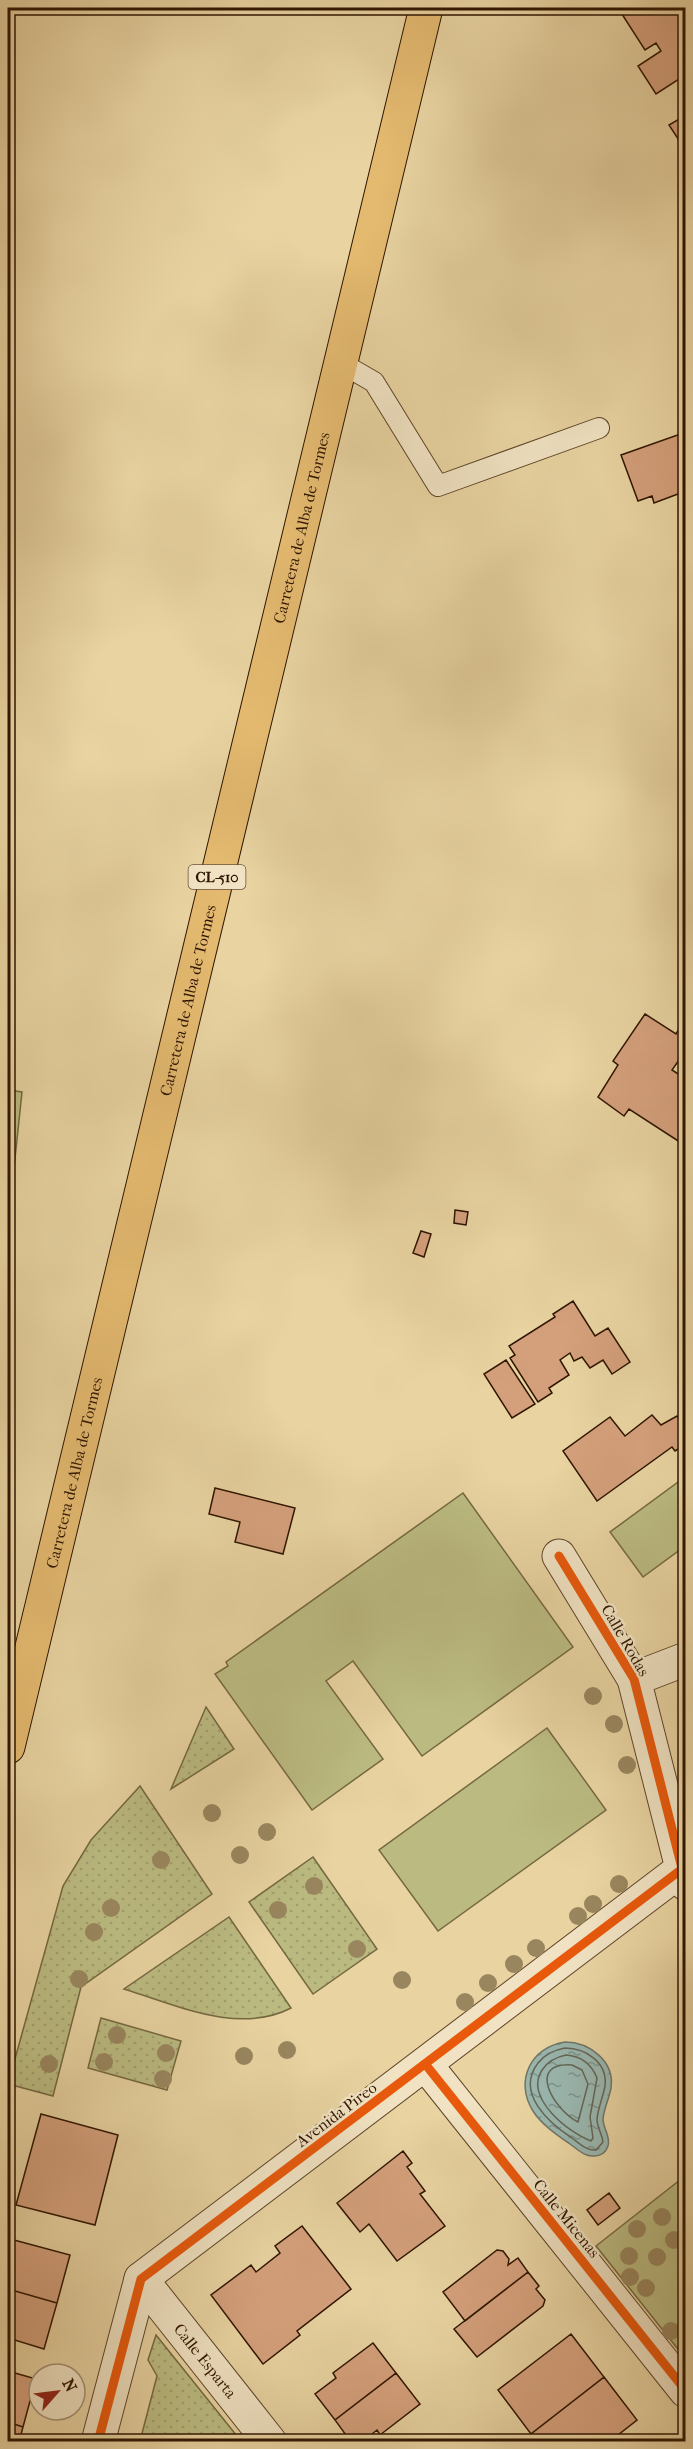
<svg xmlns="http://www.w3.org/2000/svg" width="693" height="2449" viewBox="0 0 693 2449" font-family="'IM FELL French Canon',serif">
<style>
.grass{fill:url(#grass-dots);stroke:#756840;stroke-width:1.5}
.green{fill:#bbbb81;stroke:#756840;stroke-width:1.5}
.water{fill:url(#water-ripples);stroke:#6f7668;stroke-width:1.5}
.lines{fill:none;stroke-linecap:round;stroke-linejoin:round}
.shore{stroke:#646657;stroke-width:1.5}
.building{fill:#d4a07c;stroke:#2f1500;stroke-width:1.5}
.lane-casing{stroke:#5d4428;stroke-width:22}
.street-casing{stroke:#5d4428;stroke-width:35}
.primary-casing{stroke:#2f1500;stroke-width:35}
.lane{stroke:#f0e2c2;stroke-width:20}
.street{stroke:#f0e2c2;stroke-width:33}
.primary{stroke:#e4ba70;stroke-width:33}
.cycleway-casing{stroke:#f0e2c2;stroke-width:13}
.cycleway{stroke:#e8590c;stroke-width:9}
.tree{fill:#99865e}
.labels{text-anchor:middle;stroke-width:5;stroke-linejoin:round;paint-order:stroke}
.shield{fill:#f0e2c2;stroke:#69523a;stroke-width:1.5}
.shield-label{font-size:15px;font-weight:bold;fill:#2f1500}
.street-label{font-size:16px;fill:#2f1500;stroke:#f0e2c2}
</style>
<defs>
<pattern id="grass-dots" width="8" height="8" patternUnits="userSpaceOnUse" patternTransform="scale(1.5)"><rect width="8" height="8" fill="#bbbb81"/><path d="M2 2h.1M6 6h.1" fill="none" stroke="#a1a06e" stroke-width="1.8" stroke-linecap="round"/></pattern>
<pattern id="water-ripples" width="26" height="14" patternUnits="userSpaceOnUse" patternTransform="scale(1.5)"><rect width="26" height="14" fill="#99b6ae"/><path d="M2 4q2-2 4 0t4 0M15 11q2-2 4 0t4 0" fill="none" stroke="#7d938b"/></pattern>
</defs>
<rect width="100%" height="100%" fill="#e8d3a1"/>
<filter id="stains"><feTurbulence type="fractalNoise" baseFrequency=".00333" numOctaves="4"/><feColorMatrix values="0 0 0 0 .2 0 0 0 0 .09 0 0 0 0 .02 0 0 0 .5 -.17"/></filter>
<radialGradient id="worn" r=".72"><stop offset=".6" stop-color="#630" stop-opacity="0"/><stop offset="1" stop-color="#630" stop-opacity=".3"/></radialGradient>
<!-- grass -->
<path class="grass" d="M206,1707l28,42 -63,40z
M140,1786l72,108 -131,93 -28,109 -45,-12 55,-198 28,-46z
M313,1857l64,92 -64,45 -64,-92z
M229,1917l62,91c-52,27 -115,-3 -167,-19z
M101,2018l80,23 -14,49 -79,-22z
M156,2335l85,106h-101l17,-65 -9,-16z"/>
<!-- green -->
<path class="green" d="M8,1090l14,2 -14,133z
M685,1477v69l-42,31 -33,-45z
M463,1493l110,154 -151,109 -69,-95 -27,20 57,78 -71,51 -97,-136 13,-8 -2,-4z
M547,1728l59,82 -168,121 -59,-81z
M685,2176v182l-89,-112z"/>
<!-- water -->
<path class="water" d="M565,2042c24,0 50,19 46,46 -2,11 -7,20 -8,31 0,10 8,17 5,27 -2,6 -7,10 -14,10 -9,1 -17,-7 -24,-12 -13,-9 -29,-20 -37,-33 -19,-30 -2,-64 32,-69z"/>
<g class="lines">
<!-- shore -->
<path class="shore" d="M565,2048c21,0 43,15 40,38 -2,11 -7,22 -8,33 0,9 5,14 6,23l-7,8c-9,1 -16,-6 -24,-12 -23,-15 -57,-45 -34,-75 7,-9 16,-13 27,-15z
M566,2055c15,1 25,8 31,23l-7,39 3,21 -2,3c-22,-8 -67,-43 -49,-71 6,-9 14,-13 24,-15z
M572,2065l10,5 6,14 -10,38c-25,-13 -52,-60 -6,-57z"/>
</g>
<!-- building -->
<path class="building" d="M618,8h64l4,5v9l-4,2 4,6v60l-7,-11 -23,15 -18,-28 23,-15 -5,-8 -11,7z
M686,115v36l-17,-26z
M686,432v59l-32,12 -2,-7 -14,5 -17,-46z
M645,1014l31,20 3,-5 7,4v31l-7,-4 -7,10 14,9v67l-57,-37 -5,7 -26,-19 20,-32 -5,-4z
M455,1210l13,2 -2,13 -12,-2z
M421,1231l10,3 -7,23 -11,-4z
M573,1301l22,35 13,-8 22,34 -18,12 -9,-14 -13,8 -8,-11 -8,4 -4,-8 -10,7 9,15 -20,13 3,5 -14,9 -28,-44 5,-3 -6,-9 46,-29 -2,-3z
M506,1360l29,44 -23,14 -28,-44z
M652,1415l9,10 16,-9 9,13v15l-11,7 -3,-4 -75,54 -34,-50 47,-34 15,19z
M215,1488l80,20 -12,46 -48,-12 5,-20 -31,-8z
M41,2114l77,21 -23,90 -79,-20z
M403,2151l9,12 -5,4 18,24 -5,3 25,32 -48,35 -28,-37 -9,8 -23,-29z
M609,2193l11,15 -22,17 -11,-15z
M302,2226l49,63 -54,42 3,4 -37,29 -52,-69 40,-30 5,7 24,-19 -5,-7z
M14,2240l56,15 -13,48 -49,-14v-22z
M497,2250l6,1 6,8 -1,6 10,-7 10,14 -63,49 -22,-29z
M528,2272l11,14 -3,3 9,11 -2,6 -66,51 -23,-28z
M8,2289l49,14 -13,46 -36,-11z
M571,2334l33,43 -73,57 -33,-44z
M373,2343l23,30 -61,47 -20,-26 21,-16 -3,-5z
M8,2371l28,8 -13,48 -15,-5z
M396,2373l24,31 -40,31 -3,-5 -15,12h-11l-16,-22z
M604,2377l33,43 -28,22h-72l-6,-8z
M8,2422l15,5 -4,15h-11z"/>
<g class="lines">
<!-- lane casing -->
<g class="lane-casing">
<path id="lane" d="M341,363l33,19 64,104 161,-58"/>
</g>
<!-- street casing -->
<g class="street-casing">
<g id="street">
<path d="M559,1556l75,123 52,205"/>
<path d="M634,1679l52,-20"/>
<path d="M426,2065l260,326"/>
<path id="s1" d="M141,2279l129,163"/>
<path d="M98,2442l43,-163 541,-410"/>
</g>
</g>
<!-- primary casing -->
<g class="primary-casing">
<g id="primary">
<path id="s2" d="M8,1747l418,-1739"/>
</g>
</g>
<!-- lane -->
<use href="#lane" class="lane"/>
<!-- street -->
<use href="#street" class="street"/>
<!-- primary -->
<use href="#primary" class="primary"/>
<!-- cycleway casing -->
<g class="cycleway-casing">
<path id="cycleway" d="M559,1556l75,123 52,205
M426,2065l260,326
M98,2442l43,-163 541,-410"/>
</g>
<!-- cycleway -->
<use href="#cycleway" class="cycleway"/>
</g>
<!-- trees -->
<g class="tree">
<circle cx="593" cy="1696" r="9"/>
<circle cx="614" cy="1724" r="9"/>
<circle cx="627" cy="1765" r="9"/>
<circle cx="212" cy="1813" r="9"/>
<circle cx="267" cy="1832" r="9"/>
<circle cx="240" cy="1855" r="9"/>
<circle cx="161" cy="1860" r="9"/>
<circle cx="619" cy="1884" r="9"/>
<circle cx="314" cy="1886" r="9"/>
<circle cx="593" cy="1904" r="9"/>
<circle cx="111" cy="1908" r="9"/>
<circle cx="278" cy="1910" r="9"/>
<circle cx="578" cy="1916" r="9"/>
<circle cx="94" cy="1932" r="9"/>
<circle cx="536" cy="1948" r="9"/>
<circle cx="357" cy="1949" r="9"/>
<circle cx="514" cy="1964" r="9"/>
<circle cx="79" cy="1979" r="9"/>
<circle cx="402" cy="1980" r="9"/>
<circle cx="488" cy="1983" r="9"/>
<circle cx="465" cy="2002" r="9"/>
<circle cx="117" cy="2035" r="9"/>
<circle cx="287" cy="2050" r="9"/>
<circle cx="166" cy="2053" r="9"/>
<circle cx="244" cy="2056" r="9"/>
<circle cx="104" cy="2062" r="9"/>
<circle cx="49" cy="2064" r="9"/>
<circle cx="163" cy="2079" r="9"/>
<circle cx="662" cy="2217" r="9"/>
<circle cx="637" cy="2229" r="9"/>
<circle cx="674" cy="2240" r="9"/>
<circle cx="629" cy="2256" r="9"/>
<circle cx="657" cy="2257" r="9"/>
<circle cx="630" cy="2277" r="9"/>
<circle cx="646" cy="2288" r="9"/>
<circle cx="671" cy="2331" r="9"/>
</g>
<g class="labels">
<!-- shield labels -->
<rect class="shield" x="188.5" y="865" width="57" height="24" rx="4.5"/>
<g class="shield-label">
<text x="217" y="882">CL-510</text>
</g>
<!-- street labels -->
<g class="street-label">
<text dy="6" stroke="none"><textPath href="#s2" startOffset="1254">Carretera de Alba de Tormes</textPath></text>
<text dy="6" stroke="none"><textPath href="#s2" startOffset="768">Carretera de Alba de Tormes</textPath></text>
<text dy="6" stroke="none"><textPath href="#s2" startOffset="282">Carretera de Alba de Tormes</textPath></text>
<text transform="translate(626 1640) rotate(60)" y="6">Calle Rodas</text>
<text transform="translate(336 2114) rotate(-37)" y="6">Avenida Pireo</text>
<text transform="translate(567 2218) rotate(51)" y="6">Calle Micenas</text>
<text dy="6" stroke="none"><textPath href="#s1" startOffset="104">Calle Esparta</textPath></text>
</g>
</g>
<!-- margin -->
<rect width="693" height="2449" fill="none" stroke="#e8d3a1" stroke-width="30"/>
<rect x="9" y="9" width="675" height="2431" fill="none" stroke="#2f1500" stroke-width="3"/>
<rect x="15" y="15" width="663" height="2419" fill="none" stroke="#2f1500" stroke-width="1.5"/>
<!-- north arrow -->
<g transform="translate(57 2392) rotate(62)"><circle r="28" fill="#f0e2c2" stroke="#a39074" stroke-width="1.5"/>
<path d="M0-4.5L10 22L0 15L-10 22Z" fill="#8f2418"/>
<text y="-9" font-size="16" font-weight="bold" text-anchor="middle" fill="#2f1500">N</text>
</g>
<rect width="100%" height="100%" filter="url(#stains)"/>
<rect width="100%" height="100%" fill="url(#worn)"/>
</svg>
